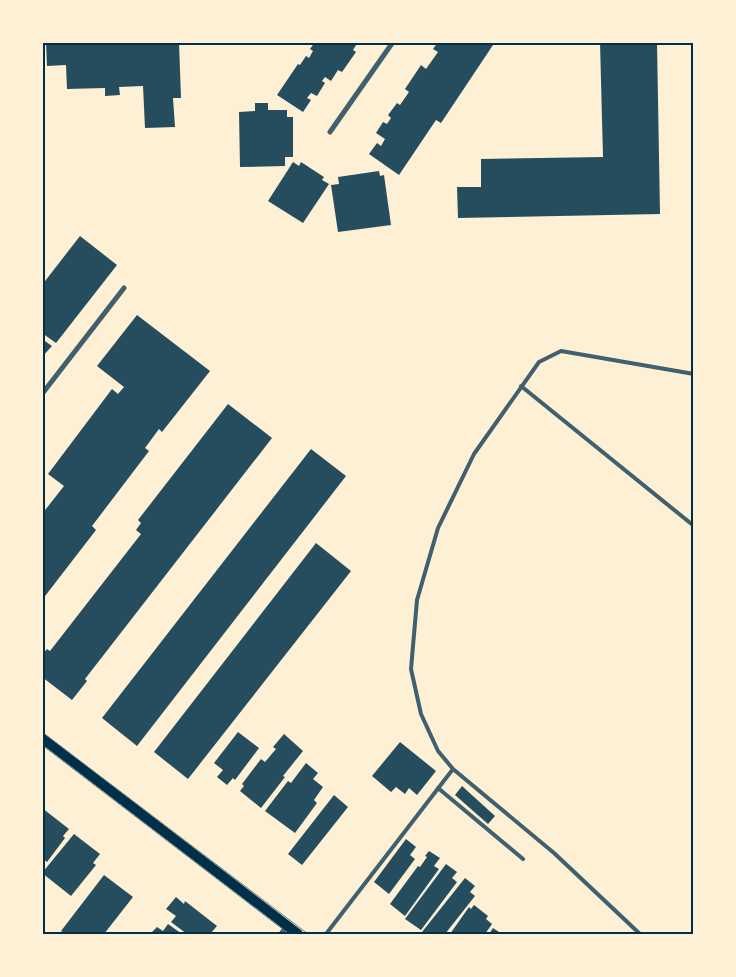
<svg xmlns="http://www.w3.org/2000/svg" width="736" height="977" viewBox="0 0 736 977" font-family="Rubik,sans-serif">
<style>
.building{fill:#264d5e}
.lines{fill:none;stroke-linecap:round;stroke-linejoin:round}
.service{stroke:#3f606c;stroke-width:4}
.minor{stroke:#3f606c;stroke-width:5}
.secondary{stroke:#003049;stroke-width:10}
.tram{stroke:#657d81;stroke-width:1}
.neatline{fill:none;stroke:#003049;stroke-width:2}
</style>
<rect width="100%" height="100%" fill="#fdf0d5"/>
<!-- building -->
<path class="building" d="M46,42h133l2,56h-8l2,29 -30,1 -2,-42 -24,1 1,8 -15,1v-8l-38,1 -1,-24 -19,1z
M315,42h43l-5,8 3,2 -14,20 -4,-2 -7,11 -6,-4 -3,4 3,2 -8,13 -6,-3 -4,5 4,2 -8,12 -26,-17 21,-31 2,1 6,-9 3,2 4,-7 -3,-2z
M438,42h57l-54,81 -5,-3 -37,55 -30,-21 8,-11 4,3 4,-7 -9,-6 7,-11 4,2 4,-6 -3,-3 9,-12 3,2 9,-13 -4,-3 16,-24 5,4 12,-17 -5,-3z
M600,42h57l3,172 -202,4 -1,-31h24v-28l122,-2z
M255,103h13v7h19v7h6v40h-8v9l-45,1 -1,-55 16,-1z
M293,162l6,4 2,-4 23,15 -2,3 7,4 -26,39 -35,-22z
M379,171l1,5 4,-1 7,50 -53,7 -7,-47 8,-1 -1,-7z
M80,236l37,29 -61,78 -14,-10v-48z
M137,315l73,56 -48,61 -3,-3 -14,19 4,3 -57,75 4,4 -54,70v-86l22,-28 -16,-12 64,-85 6,5 6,-7 -27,-21z
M42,339l10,7 -10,11z
M228,404l44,34 -187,241 2,2 -15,19 -30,-23v-22l5,-6 3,2 91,-117 -5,-4 5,-7 -3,-3z
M311,449l35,27 -209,270 -35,-28z
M316,543l35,28 -163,208 -34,-27z
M238,732l21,16 -24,32 -2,-2 -6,7 -10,-8 6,-7 -9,-7z
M284,734l19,17 -20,25 2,1 -24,31 -21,-17 4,-5 -2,-2 19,-25 4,3 11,-13 -3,-2z
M400,742l36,29 -19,24 -8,-7 -4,6 -9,-7 -5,5 -19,-16z
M306,763l12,10 -5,6 10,8 -9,13 3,3 -22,30 -30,-22 23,-30 3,2z
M462,786l33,30 -7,8 -33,-29z
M334,795l14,12 -46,58 -14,-11z
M42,808l27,21 -6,7 2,2 -18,24 -5,-4z
M74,834l26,20 -7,9 3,2 -25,31 -29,-23z
M406,839l10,8 -6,8 5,4 -26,35 -15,-12z
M429,851l11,7 -6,8 5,3 -34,47 -15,-12 28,-38 2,1 7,-10 -2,-1z
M446,864l11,8 -5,6 5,4 -36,48 -16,-11z
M104,875l29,22 -29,37h-38l-5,-3z
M465,878l10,8 -5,6 5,4 -30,38h-19l-4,-2z
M176,897l8,7 1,-3 32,25 -7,8h-23l-16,-12 5,-6 -10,-7z
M474,905l14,11 -2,3 6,5 -7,10h-35l19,-27 2,2z
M168,924l14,10h-32l7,-7 6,4z
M493,928l9,6h-13z"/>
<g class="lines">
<!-- service -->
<path class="service" d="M521,386l173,140
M438,788l85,71
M326,934l127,-165
M640,934l-86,-81 -101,-84 -15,-18 -17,-37 -10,-45 6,-69 21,-72 36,-74 65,-92 22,-11 133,23"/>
<!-- minor -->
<path class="minor" d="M330,132l63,-90
M42,394l82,-106
M281,934l6,-8"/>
<!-- secondary -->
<path class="secondary" d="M42,738l256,196"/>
<!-- tram -->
<path class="tram" d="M42,732l266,202
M42,745l247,189"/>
</g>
<!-- border -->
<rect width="736" height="977" fill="none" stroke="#fdf0d5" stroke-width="88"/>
<rect x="44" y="44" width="648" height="889" class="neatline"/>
</svg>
